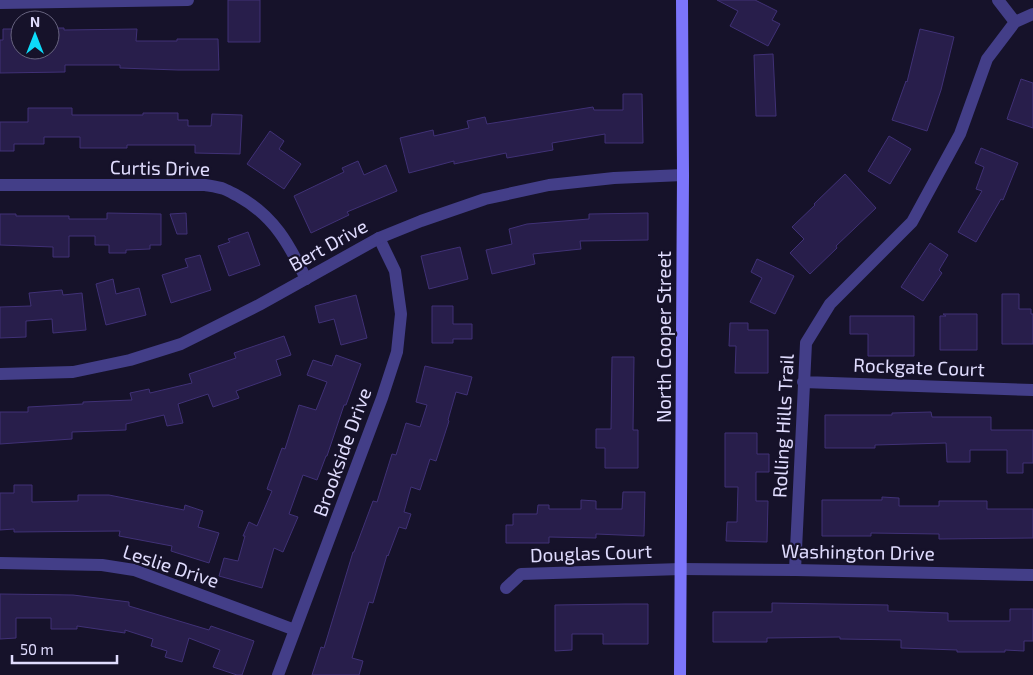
<svg xmlns="http://www.w3.org/2000/svg" width="1033" height="675" viewBox="0 0 1033 675" font-family="'Exo 2',sans-serif">
<style>
.building{fill:#281e4b;stroke:#403176}
.lines{fill:none;stroke-linecap:round;stroke-linejoin:round}
.minor{stroke:#433e88;stroke-width:12}
.tertiary{stroke:#433e88;stroke-width:12}
.secondary{stroke:#7c75fb;stroke-width:12}
.labels{text-anchor:middle;stroke-width:4.5;stroke-linejoin:round;paint-order:stroke}
.street-label{font-size:19px;fill:#e0dcfe;stroke:#16122a}
</style>
<rect width="100%" height="100%" fill="#16122a"/>
<!-- building -->
<path class="building" d="M228,0h32v42h-32z
M717,0h38l22,11 -5,9 8,4 -12,22 -38,-20 8,-15z
M50,28h14v2l73,-1 -1,12h41v-2h41l1,31h-41l-58,-2v-3h-55v7l-65,1v-33h3v-11h17v21h30z
M920,29l34,8 -13,53 -14,41 -35,-11 14,-39 1,1z
M773,54l3,62h-20l-2,-61z
M1021,79l12,4v45l-26,-9z
M623,94h19l1,49h-38v-9l-53,9 1,7 -46,8 -1,-5 -52,11v-3l-45,12 -9,-35 33,-8 1,6 35,-8 -2,-7 18,-4 2,7 106,-17 1,3h29z
M28,108h44v7h71v-2h35v7h10v6h23l1,-12 30,1 -2,39 -45,-1v-8h-68v3h-47v-11h-36v7h-30v7h-14v-29h28z
M270,131l14,10 -5,8 22,15 -17,25 -37,-25z
M889,136l22,13 -21,35 -22,-13z
M981,148l37,15 -15,37 -2,-1 -25,43 -18,-10 24,-41 -6,-2 8,-22 -9,-4z
M358,161l6,14 22,-10 11,26 -50,21 2,3 -38,18 -17,-37 50,-24 -2,-4z
M845,174l31,34 -40,38 1,2 -27,26 -20,-21 14,-14 -12,-12 23,-22 -1,-1z
M107,213l54,1v31h-11v4l-24,1v3h-17v-8h-14v-9h-26v21h-16v-10l-53,-2v-31h16v2h53v3h38z
M186,213l1,21h-10l-7,-20z
M648,213v27l-68,1 1,8 -48,5 2,10 -43,10 -6,-24 26,-6 -3,-15 18,-5 62,-5v-5z
M248,232l12,33 -31,11 -11,-30 12,-4 -2,-3z
M930,243l18,12 -9,15 3,3 -19,28 -22,-14z
M460,247l8,32 -39,10 -8,-33z
M200,255l11,35 -40,13 -9,-28 26,-8 -3,-8z
M757,259l37,17 -19,38 -25,-12 12,-24 -11,-6z
M113,279l3,15 23,-6 7,27 -40,10 -10,-41z
M62,290l1,5 19,-2 4,37 -33,3 -1,-14 -26,2v16l-26,1v-31l31,-1 -2,-13z
M1002,294h17v15h12v5h2v30h-31z
M356,295l11,43 -26,7 -7,-26 -15,4 -4,-17z
M432,306h21v18h19v15h-19v4h-21z
M943,314h34v36h-37v-34h6z
M850,316h64v40h-46v-22h-18z
M730,323h18v7h20v43h-33l1,-27h-7z
M284,336l7,19 -15,5 5,15 -45,16 3,7 -26,9 -5,-13 -30,10 5,19 -16,3 -3,-11 -38,9v6l-54,2v7l-72,5v-32h28v-5l55,-3v-2l49,-2 -2,-7 19,-4 1,4 42,-10 -3,-9 47,-16 -2,-5z
M336,355l25,9 -15,41h-2l-17,51h-1l-9,24 -14,-5 -14,39 9,3 -15,35 -9,-4 -12,40 -43,-12 5,-18 14,3 7,-25h-2l6,-14 8,4 15,-35 -5,-2 15,-41 3,1 14,-44 17,5 11,-28 -20,-7 6,-15 19,6z
M612,357h22l-1,73h5v38h-33v-20h-9v-19h15z
M425,366l47,11 -5,18 -11,-3 -8,28 1,1 -13,40 -6,-2 -10,31 -9,-3 -7,25 7,2 -5,15 -7,-2 -11,29 -1,-1 -14,48 -4,-1 -17,56 11,3 -4,14h-47l9,-28 3,1 29,-96h1l19,-51 4,1 15,-48 4,1 10,-32 14,4 7,-22 -11,-3z
M931,412l1,5h59v13h42v33h-10v10h-16v-23h-37v12h-23l-1,-19 -71,2v3h-50v-33h67v-2z
M725,433h32v21h12v18h-13v29h12l-1,41 -41,-1 1,-19h10l1,-35h-13z
M14,485h18v17l46,-1v-6h31l75,15 1,-5 18,6 -5,16 21,6 -10,30 -38,-12 1,-5 -53,-10 1,-5 -106,1v-3l-14,1v-37h14z
M623,492h22l-1,44 -48,-2v4l-47,-1v6h-43v-18h7v-11h24l1,-9h11v4h32v-9l15,1v8h26z
M882,497l17,1v8h40v-5h48v8h46v29l-94,1v-5l-68,-1v3h-49v-36h60z
M0,594l73,1 56,7v4l80,24 2,-4 43,15 -12,34h-5l-24,-8 7,-17 -31,-12 -7,24 -17,-5 2,-6 -16,-5 2,-7 -28,-9v3l-48,-7v3h-26v-11h-35v20l-16,1z
M772,603l116,2v6l60,2v8h62v-12h23v32h-9v10l-19,-1v2h-48v-2l-56,-2v-8l-61,-1v-2l-73,1v4h-54v-30h59z
M625,604h23v40h-45v-10h-31v16l-17,1v-46z"/>
<g class="lines">
<!-- minor -->
<path class="minor" d="M998,0l17,22
M0,3l188,-3
M0,185h205c6,1 14,2 19,4 5,2 10,5 14,7 36,20 51,48 68,83
M803,382l230,8
M0,563l102,2 32,5 161,60
M795,570l11,-227 24,-39 82,-82 48,-88 27,-75 28,-37 18,-8
M506,588l15,-14 160,-5
M278,675l104,-277 15,-46 4,-38 -6,-43 -16,-33"/>
<!-- tertiary -->
<path class="tertiary" d="M0,374l73,-2 57,-12 51,-16 78,-39 120,-67 42,-17 64,-22 64,-14 65,-7 69,-3
M681,569l114,1 238,5"/>
<!-- secondary -->
<path class="secondary" d="M680,675l3,-500 -1,-175"/>
</g>
<g class="labels">
<!-- street labels -->
<g class="street-label">
<text transform="translate(160 168) rotate(1)" y="7">Curtis Drive</text>
<text transform="translate(328 245) rotate(-29)" y="7">Bert Drive</text>
<text transform="translate(664 337) rotate(-90)" y="7">North Cooper Street</text>
<text transform="translate(919 367) rotate(2)" y="7">Rockgate Court</text>
<text transform="translate(783 426) rotate(-87)" y="7">Rolling Hills Trail</text>
<text transform="translate(342 452) rotate(-70)" y="7">Brookside Drive</text>
<text transform="translate(858 552) rotate(1)" y="7">Washington Drive</text>
<text transform="translate(591 553) rotate(-2)" y="7">Douglas Court</text>
<text transform="translate(171 566) rotate(18)" y="7">Leslie Drive</text>
</g>
</g>
<!-- north arrow -->
<g transform="translate(35 35)"><circle r="24" fill="#16122a" stroke="#67637f"/>
<path d="M0-4L9 19L0 12L-9 19Z" fill="#0ddbf9"/>
<text y="-8" font-size="14" font-weight="bold" text-anchor="middle" fill="#e0dcfe">N</text>
</g>
<!-- scale -->
<path d="M12 655v8h105v-8" fill="none" stroke="#e0dcfe" stroke-width="2.5"/>
<text x="20" y="655" font-size="15" fill="#e0dcfe" stroke="#16122a" stroke-width="4" paint-order="stroke">50 m</text>
</svg>
